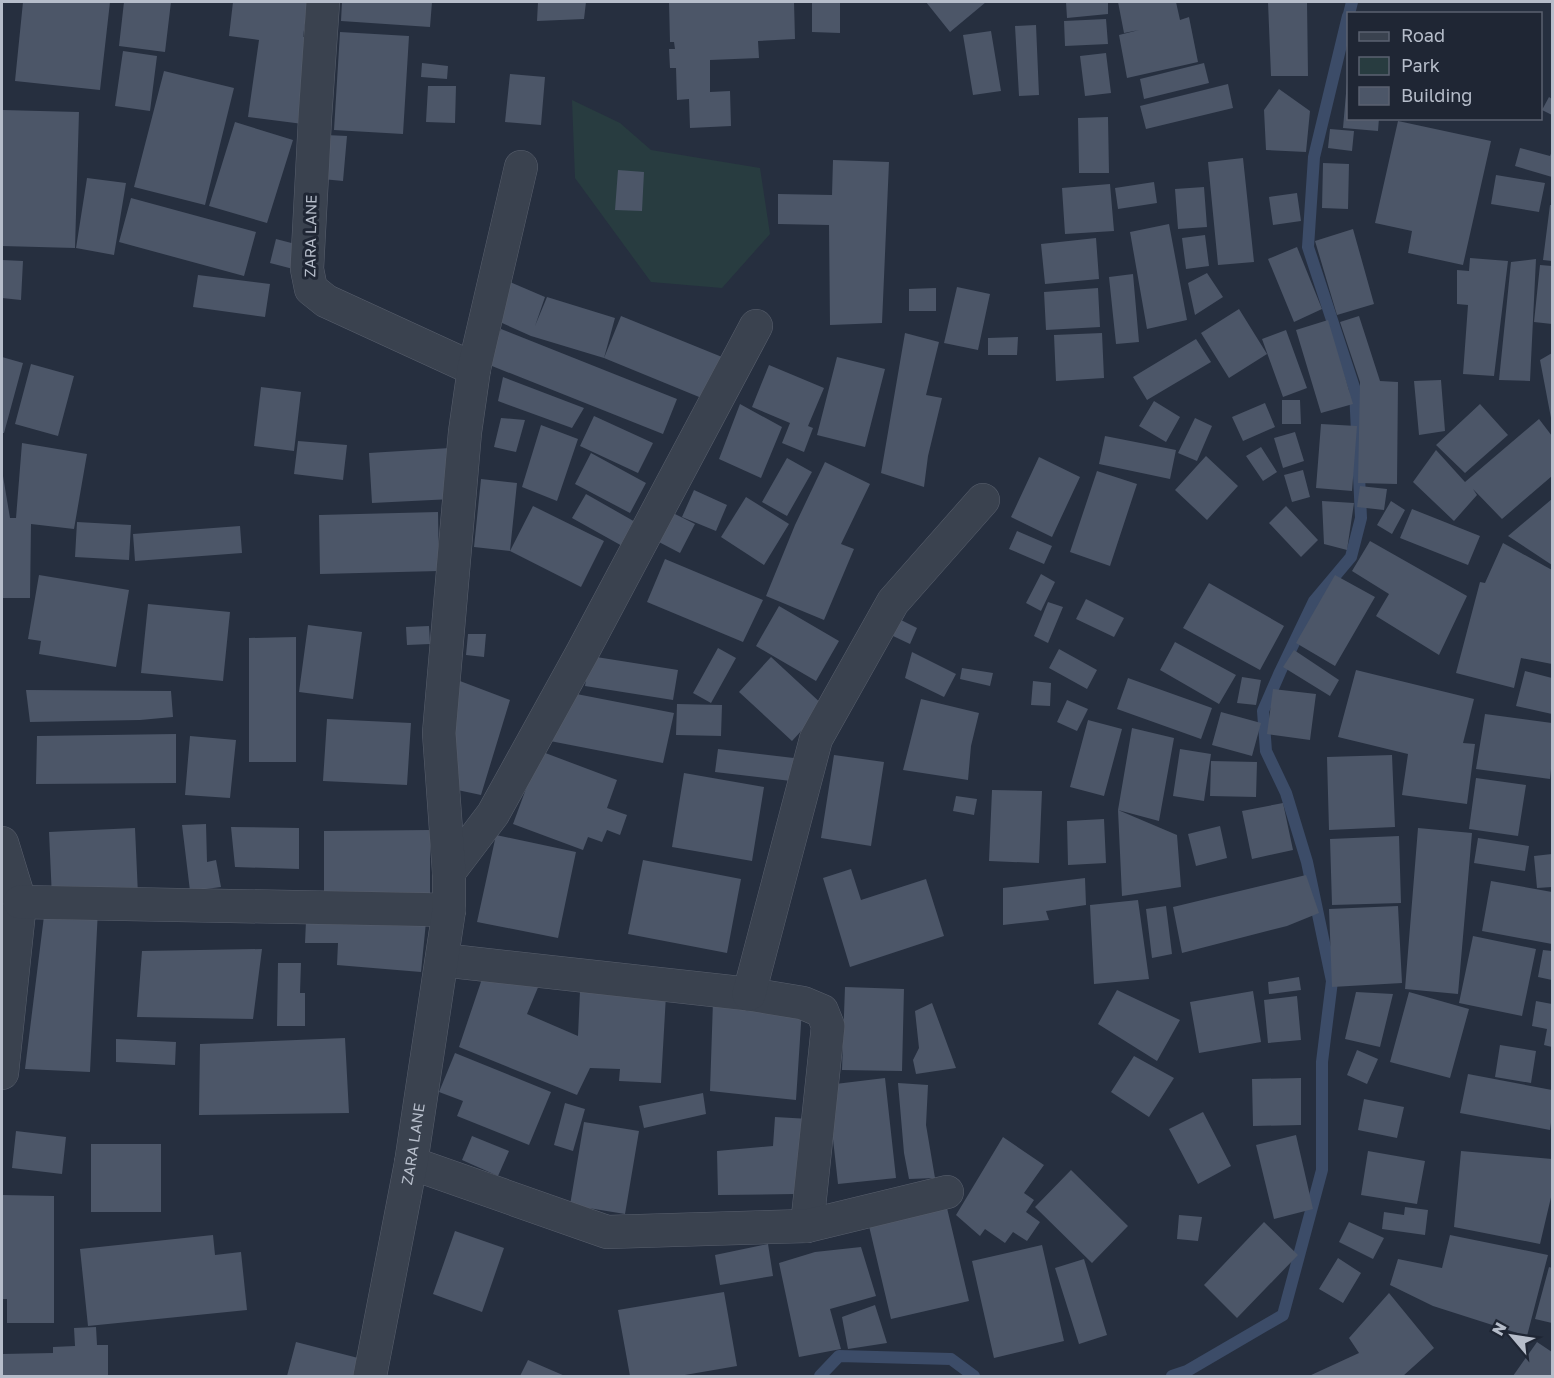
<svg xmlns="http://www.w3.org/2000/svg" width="1554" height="1378" viewBox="0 0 1554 1378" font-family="'Golos Text',sans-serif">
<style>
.green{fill:#283c40}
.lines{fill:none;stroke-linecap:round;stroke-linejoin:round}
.stream{stroke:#3c4c68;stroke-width:12}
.building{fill:#4c5668}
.minor-casing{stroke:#585f6d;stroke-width:34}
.minor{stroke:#3a424f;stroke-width:33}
.labels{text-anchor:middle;stroke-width:6;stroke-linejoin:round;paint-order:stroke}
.street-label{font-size:15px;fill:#b6bdca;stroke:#1f2634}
</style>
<rect width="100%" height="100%" fill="#262f3f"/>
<!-- green -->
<path class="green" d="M572,100l48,23 31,27 109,18 10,66 -48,54 -71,-6 -76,-104z"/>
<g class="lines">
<!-- stream -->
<path class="stream" d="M1349,14l3,-12
M820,1376l19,-20 112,3 23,17
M1172,1376l15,-5 96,-56 39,-145v-108l10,-81 -25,-119 -21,-69 -20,-42 -3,-40 17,-39 34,-71 37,-44 10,-39 -6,-128 -47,-143 6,-90 34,-141"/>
</g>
<!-- building -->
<path class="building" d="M23,2h87l-10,88 -85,-9z
M124,2h47l-6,50 -46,-6z
M233,2h75l-5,35 11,2 -11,85 -55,-7 11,-77 -30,-4z
M342,2h90l-2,25 -89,-6z
M538,2h48l-2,17 -47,2z
M669,2h125l1,37 -37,2 1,17 -49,2v32l20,-1 1,35 -41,2 -1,-29 -12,1 -1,-32h-6l-1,-19h6l-1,-7h-4z
M812,2h28v31l-28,-1z
M926,2h60l-36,30z
M1066,2h42v12l-41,4z
M1118,2h58l4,18 9,-3 9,45 -71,16 -8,-43 20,-5 -15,3z
M1268,2h39l1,74h-37z
M1106,19l2,25 -43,2 -1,-25z
M1036,25l3,70 -20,1 -4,-70z
M991,31l10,60 -28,4 -10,-60z
M340,32l69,4 -6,98 -69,-4z
M123,51l34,5 -7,55 -35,-5z
M1106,53l5,40 -26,3 -5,-40z
M422,63l26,3 -1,13 -26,-2z
M1204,63l5,20 -65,16 -4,-20z
M164,71l70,17 -29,117 -71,-18z
M510,74l35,3 -4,48 -36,-3z
M1347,82l1,1v35h31l-1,13 -35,-3z
M1228,84l5,24 -87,21 -6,-23z
M428,86h28l-1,37 -29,-1z
M1279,89l31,22 -4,41 -40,-2 -2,-40z
M1549,97l3,2v16l-10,-5z
M2,110l77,2 -4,136 -73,-2z
M1108,117l1,56h-30l-1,-55z
M1398,121l93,20 -28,124 -55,-12 4,-22 -37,-8z
M235,122l58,18 -26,83 -58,-17z
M1330,129l24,2 -2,20 -24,-3z
M326,135l21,1 -4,45 -21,-2z
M1520,148l30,8 2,-5v26l-37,-11z
M1243,158l11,104 -36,3 -10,-103z
M833,160l56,2 -7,161 -52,2 -1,-100 -51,-1v-30l54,1z
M1323,163l26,1 -1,45 -26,-1z
M618,170l26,2 -2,39 -27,-1z
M1496,175l49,8 -6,29 -48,-8z
M87,178l39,5 -12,72 -38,-7z
M1154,182l3,21 -39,6 -3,-21z
M1110,184l4,47 -49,3 -3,-46z
M1204,187l3,40 -29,2 -3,-40z
M1297,193l4,28 -28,4 -4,-28z
M131,198l125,34 -12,44 -125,-34z
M1550,205h2v56l-9,-1z
M1169,224l18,96 -40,9 -17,-97z
M1353,229l21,75 -37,11 -22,-74z
M1205,235l4,31 -23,3 -4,-31z
M1096,238l3,41 -54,5 -4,-40z
M276,239l27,7 -6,24 -27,-7z
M1297,247l25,62 -28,13 -26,-63z
M1470,258l38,3 -14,115 -31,-2 5,-69 -11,-1v-34l12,1z
M1536,259l-6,122 -31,-1 12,-118z
M2,260l21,1 -2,39 -19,-2z
M1540,265l12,1v58l-18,-2z
M1207,273l16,24 -28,18 -7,-32z
M1133,274l6,68 -23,2 -7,-67z
M198,275l72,9 -5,33 -72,-10z
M510,282l35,15 -10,29 12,-29 68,21 -11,40 -73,-22 -38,-17z
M957,287l33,7 -12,56 -34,-7z
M936,288v23h-27v-22z
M1098,288l2,39 -54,3 -2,-38z
M1239,309l28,45 -38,24 -28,-45z
M621,316l101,41 -18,42 -100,-41z
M1359,316l21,65 18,1 -1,102 -39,-1 2,-101 -20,-60z
M1328,320l25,84 -32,9 -25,-83z
M501,329l176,70 -14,35 -176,-70z
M1286,330l21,58 -24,9 -21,-58z
M905,333l34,9 -13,53 16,3 -14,58 -4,31 -43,-14z
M1102,333l2,45 -48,3 -2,-46z
M1018,337l-1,18h-29v-17z
M1196,339l15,23 -64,38 -14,-23z
M1552,353v65h-1l-11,-58z
M2,357l21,6 -19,70h-2z
M837,357l48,12 -20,78 -48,-12z
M31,364l43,12 -16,60 -43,-12z
M769,365l55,23 -16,38 5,2 -9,24 -22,-9 8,-20 -38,-16z
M503,377l81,31 -12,20 -74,-27z
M1441,380l4,51 -26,4 -5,-54z
M261,387l40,5 -7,59 -40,-5z
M1282,400h18l1,24h-19z
M1154,401l26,16 -14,25 -27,-16z
M1265,403l10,24 -32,14 -11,-24z
M740,404l42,23 -21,51 -42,-19z
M1480,404l28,31 -43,38 -29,-28z
M594,416l59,27 -15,30 -58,-27z
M501,418l24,2 -9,32 -22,-5z
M1195,418l17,8 -15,35 -19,-8z
M1539,419l13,17v40l-50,43 -29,-30 4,6 -23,26 -41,-39 23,-32 29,32z
M1321,424l36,2 -5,65 -36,-3z
M541,425l37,14 -21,62 -35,-14z
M1295,432l9,29 -21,7 -9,-30z
M1105,436l71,14 -6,29 -71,-15z
M298,441l49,4 -4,35 -49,-6z
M22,443l65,11 -13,75 -43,-5 -1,74h-28v-122h1l7,42h6z
M1261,447l16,25 -14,9 -17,-25z
M450,448l2,51 -80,4 -3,-50z
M591,453l55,30 -16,30 -55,-29z
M1206,456l32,30 -31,34 -32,-30z
M1039,457l41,20 -28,60 -41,-20z
M787,458l25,14 -25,44 -25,-14z
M825,462l45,22 -29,60 13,5 -30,71 -58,-24 29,-71z
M1303,470l7,27 -18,5 -8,-27z
M1097,471l40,13 -27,82 -40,-14z
M481,479l36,4 -7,68 23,-45 71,35 -23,46 -71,-36 -36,-4z
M1360,486l27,3 -3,21 -27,-3z
M694,490l33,15 -11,26 -34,-14z
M586,494l51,29 -13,24 -52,-29z
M746,497l43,27 -25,41 -43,-28z
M1552,499v66l-44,-29z
M1322,501l32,2 -7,47 -23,-6z
M1391,501l14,9 -13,24 -15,-9z
M1286,506l32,34 -17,17 -32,-34z
M1412,509l68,27 -12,29 -68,-27z
M438,512l1,59 -119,3 -1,-59z
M673,513l22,11 -15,29 -23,-12z
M77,522l54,3 -2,35 -54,-3z
M240,526l2,27 -107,8 -2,-27z
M1017,531l35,15 -8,18 -35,-15z
M1370,541l97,55 -28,59 -63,-39 13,-22 -37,-23z
M1503,543l49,27v94l-31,-6 -7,30 -58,-15 24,-91 5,1z
M665,559l98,41 -20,42 -96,-40z
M1041,574l14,8 -14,29 -15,-8z
M39,575l90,15 -13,77 -77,-13 2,-13 -13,-2z
M1335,575l40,22 -40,69 -39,-23z
M1209,583l75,43 -24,44 -77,-42z
M1086,599l38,19 -10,19 -38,-18z
M1048,602l15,5 -15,36 -14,-7z
M148,604l82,8 -7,69 -82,-8z
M779,606l60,35 -23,40 -60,-35z
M901,620l16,8 -7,16 -17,-8z
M308,625l54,7 -9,67 -54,-7z
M429,626l1,18 -23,1 -1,-18z
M468,634h18l-2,23 -18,-2z
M296,637v125h-47v-124z
M1175,642l61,33 -17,29 -59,-34z
M718,648l18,10 -25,45 -18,-10z
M1059,649l38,21 -10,19 -38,-21z
M1294,650l45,30 -9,16 -47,-29z
M912,652l44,22 -12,23 -39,-19z
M590,656l88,14 -5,30 -88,-14z
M771,657l53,49 -32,35 -53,-49z
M962,668l31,5 -3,13 -30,-7z
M1356,670l118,29 -11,44 12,1 -8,60 -65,-9 6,-41 -70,-17z
M1525,671l27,7v36l-36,-8z
M1242,677l19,3 -5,25 -19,-2z
M452,678l58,22 -29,95 -33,-7z
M1128,678l84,30 -11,31 -84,-30z
M1033,681l18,2 -1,23 -19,-1z
M1273,689l43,5 -6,46 -43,-6z
M26,690l145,1 2,26 -33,3 -110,2z
M561,691l113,22 -11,50 -113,-22z
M921,699l58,14 -8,33 -3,34 -65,-10z
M1067,700l21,9 -11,22 -20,-9z
M677,704l45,1 -1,31 -45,-1z
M1221,712l40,11 -9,33 -40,-11z
M1485,714l67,9v36l-2,20 -74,-10z
M327,719l84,4 -4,62 -84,-4z
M1088,720l34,9 -18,67 -34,-9z
M1132,728l42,10 -15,83 -41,-11 59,25 4,52 -59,9 -4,-86z
M176,734v49l-140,1 1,-48z
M190,736l46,4 -6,58 -45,-3z
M718,749l84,10 -3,23 -84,-10z
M1180,749l31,5 -7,47 -31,-5z
M540,751l77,29 -10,28 20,7 -7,20 -13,-5 -5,12 -14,-5 -5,13 -70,-26z
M834,755l50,7 -13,84 -50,-8z
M1392,755l3,72 -66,3 -2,-73z
M1211,761l46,1 -1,35 -46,-1z
M684,773l80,14 -12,74 -80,-14z
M1476,778l50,7 -8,51 -49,-7z
M992,790l50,1 -3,72 -50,-2z
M956,796l21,3 -3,16 -21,-4z
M1283,803l10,47 -41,9 -10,-48z
M1104,819l2,44 -38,2 -1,-44z
M206,824l1,38 9,-2 5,27 -31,4 -8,-66z
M1220,826l7,32 -31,8 -8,-32z
M231,827l68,1v41l-64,-2z
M135,828l3,67 -86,3 -3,-66z
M1418,828l54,5 -14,161 -53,-5z
M430,830v71l-106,1v-71z
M496,835l80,17 -18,86 -81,-16z
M1399,836l2,67 -69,2 -2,-66z
M1478,838l51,8 -4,25 -51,-8z
M1552,854v33l-15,1 -3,-32z
M643,860l98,19 -14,74 -99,-19z
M851,869l10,31 65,-21 18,57 -94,31 -27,-89z
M1306,875l13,38 -32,13 -105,27 -9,-46z
M1085,878l1,27 -40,6 3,9 -46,5v-37z
M1491,881l61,11v52l-70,-13z
M1138,900l11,79 -55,5 -4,-79z
M1166,906l6,48 -20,4 -6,-49z
M1398,906l4,77 -70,4 -3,-78z
M45,908l53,1 -8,163 -65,-3z
M306,921l120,1 -5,50 -84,-7 1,-22h-33z
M1473,936l63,13 -14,67 -63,-13z
M262,949l-9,70 -116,-2 5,-66z
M1543,950l9,1v29l-14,-3z
M278,963h23l-1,30h5v33h-28z
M486,967l53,18 -12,29 51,22 2,-45 86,4 -5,88 -42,-2 1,-12 -30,-1 -13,27 -118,-48z
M1299,977l2,13 -32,4 -1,-12z
M845,987l59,2 -2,82 -60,-1z
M1117,990l63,30 -23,41 -59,-37z
M1253,991l8,51 -62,11 -9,-51z
M1356,992l37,2 -13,53 -35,-8z
M1409,992l60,17 -19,69 -60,-16z
M1297,996l4,44 -33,3 -4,-43z
M713,1001l89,8 -6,91 -86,-9z
M1536,1001l16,3v43l-8,-2 3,-16 -15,-3z
M932,1003l24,65 -40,6 -3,-14 6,-12 -4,-37z
M345,1038l4,75 -150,2 1,-71z
M116,1039l60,3 -1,23 -59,-3z
M1500,1045l36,6 -5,32 -36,-6z
M1357,1050l21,9 -11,25 -20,-9z
M455,1053l96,39 -22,53 -72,-29 6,-15 -24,-9z
M1134,1056l40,22 -25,39 -38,-25z
M1468,1074l84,16v25l-2,15 -90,-17z
M885,1078l11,100 -58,6 -11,-99z
M1301,1078v47l-48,1 -1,-47z
M898,1083l30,2 -2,40 9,53 -26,1 -5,-26z
M703,1093l3,21 -62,14 -5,-22z
M1364,1099l40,8 -7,31 -39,-8z
M565,1103l20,6 -12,42 -19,-6z
M1203,1112l28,54 -33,18 -29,-55z
M775,1117l35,2 -15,75 -77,1 -1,-44 56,-5z
M584,1122l55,9 -14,83 -55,-9z
M16,1131l50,6 -4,37 -50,-6z
M1296,1135l17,74 -39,10 -18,-74z
M472,1136l37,15 -11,25 -36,-16z
M1003,1137l41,28 -20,28 10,7 -8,12 14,10 -13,19 -14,-9 -8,11 -20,-14 -5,7 -24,-21z
M91,1144h70v68h-70z
M1368,1151l57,10 -8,43 -56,-9z
M1461,1151l91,8v34l-12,51 -86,-17z
M1071,1170l57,56 -36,37 -57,-56z
M2,1195l52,1v127h-47v-24h-5z
M1405,1207l23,3 -3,25 -43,-6 2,-17 20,3z
M947,1208l22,93 -78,18 -22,-93z
M1179,1215l23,2 -4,24 -21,-2z
M1264,1222l34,33 -61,63 -33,-33z
M1349,1222l35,16 -11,21 -34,-17z
M455,1231l49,17 -22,64 -49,-18z
M213,1235l2,20 26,-3 6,58 -159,16 -8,-77z
M1450,1235l98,20 -21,81 -94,-30 -43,-21 8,-26 44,9z
M768,1244l5,32 -53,9 -5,-30z
M1042,1245l22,96 -70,17 -22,-97z
M861,1247l15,49 -46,13 11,40 -42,8 -20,-94 36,-11z
M1338,1258l23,15 -18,30 -24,-14z
M1084,1259l23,76 -28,9 -24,-76z
M1549,1267l3,1v55l-17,-4z
M724,1292l13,74 -58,10h-49l-12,-66z
M1389,1293l45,55 -31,28h-94l50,-23 -10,-15z
M875,1305l12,38 -39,6 -6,-32z
M96,1327l1,18h11v30h-25v1h-81v-22l51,-1v-6l22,-1 -1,-18z
M296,1342l66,17 -4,17h-71z
M1537,1342l15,10v24h-39z
M528,1360l37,16h-45z"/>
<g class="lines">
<!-- minor casing -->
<g class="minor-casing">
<g id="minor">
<path d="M323,2l-8,116 -8,151 4,20 15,12 148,68"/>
<path d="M2,843l18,59 -18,171"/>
<path d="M449,872l44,-58 89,-161 174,-327"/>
<path d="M20,902l429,8"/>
<path d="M442,960l307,34 54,9 19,8 6,15 -21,200"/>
<path d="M749,994l67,-255 77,-137 90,-102"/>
<path d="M411,1163l196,69 200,-6 140,-34"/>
<path id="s1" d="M370,1376l41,-213 38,-253v-38l-10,-139 26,-301 9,-63 47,-202"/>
</g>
</g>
<!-- minor -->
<use href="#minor" class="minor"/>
</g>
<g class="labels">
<!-- street labels -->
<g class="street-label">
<text transform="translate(311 236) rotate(-89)" y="5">ZARA LANE</text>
<text dy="5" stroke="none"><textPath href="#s1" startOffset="236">ZARA LANE</textPath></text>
</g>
</g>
<!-- border -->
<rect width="1554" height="1378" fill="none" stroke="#b6bdca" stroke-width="6"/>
<!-- legend -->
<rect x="1347" y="12" width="195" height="108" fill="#1f2634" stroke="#5b6270" stroke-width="1.5"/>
<rect x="1359" y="32" width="30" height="9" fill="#3a424f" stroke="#5b6270" stroke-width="1.5"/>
<text x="1401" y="42" font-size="18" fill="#b6bdca">Road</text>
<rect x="1359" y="57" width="30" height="18" fill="#283c40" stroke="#5b6270" stroke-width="1.5"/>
<text x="1401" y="72" font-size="18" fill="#b6bdca">Park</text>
<rect x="1359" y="87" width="30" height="18" fill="#4c5668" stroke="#5b6270" stroke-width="1.5"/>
<text x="1401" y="102" font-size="18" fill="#b6bdca">Building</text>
<!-- north arrow -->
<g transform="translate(1512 1336) rotate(299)" stroke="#1f2634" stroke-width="4.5" paint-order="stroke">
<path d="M0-4.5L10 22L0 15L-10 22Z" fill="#b6bdca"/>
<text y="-9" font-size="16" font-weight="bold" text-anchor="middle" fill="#b6bdca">N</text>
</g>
</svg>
